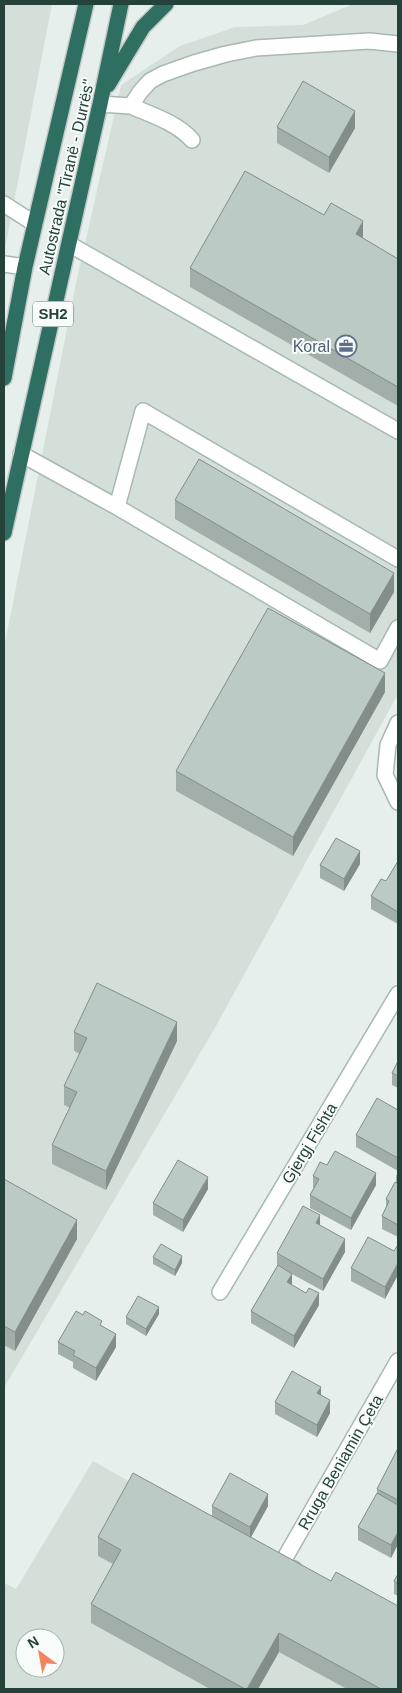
<svg xmlns="http://www.w3.org/2000/svg" width="402" height="1693" viewBox="0 0 402 1693" font-family="Helvetica,sans-serif">
<style>
.built{fill:#d4dfda;fill-rule:evenodd}
.lines{fill:none;stroke-linecap:round;stroke-linejoin:round}
.minor-casing{stroke:#a8b8b2;stroke-width:18}
.highway-casing{stroke:#c2cac8;stroke-width:18}
.minor{stroke:#fff;stroke-width:15}
.highway{stroke:#2f6f62;stroke-width:15}
.wall{fill:#a1aea9}
.shaded-wall{fill:#838d89}
.building{fill:#bbcac4;stroke:#838d89}
.labels{text-anchor:middle;stroke-width:4;stroke-linejoin:round;paint-order:stroke}
.shield{fill:#f7fbf9;stroke:#637a73;stroke-width:1}
.shield-label{font-size:15px;font-weight:bold;fill:#24423a}
.street-label{font-size:16px;fill:#24423a;stroke:#f7fbf9}
.service-label{font-size:16px;fill:#4e5e75;stroke:#f7fbf9;text-anchor:end}
</style>
<rect width="100%" height="100%" fill="#e6efeb"/>
<!-- built -->
<path class="built" d="M4,4h48l-48,250z
M353,4h45v690l-182,332 -212,362v-740l72,-365 45,-198 59,-39 55,-19 68,-2z
M93,1461l305,172v56h-394v-106l12,6zM25,1638h30v30h-30z"/>
<g class="lines">
<!-- minor casing -->
<g class="minor-casing">
<path id="minor" d="M100,104l31,2 9,-14 10,-11 13,-7 31,-11 32,-9 30,-6 113,-7 29,3
M131,106c21,9 46,17 61,34
M4,204l31,20
M69,244l329,187
M4,264l21,3
M21,454l96,53 26,-96 255,148
M117,507l263,154 18,-33
M398,723l-10,22 -3,30 13,27
M220,1292l178,-298
M294,1569l-12,-6 116,-202"/>
</g>
<!-- highway casing -->
<g class="highway-casing">
<path id="highway" d="M108,85l35,-58 23,-23
M4,378l21,-111 61,-263
M4,533l96,-429 21,-100"/>
</g>
<!-- minor -->
<use href="#minor" class="minor"/>
<!-- highway -->
<use href="#highway" class="highway"/>
</g>
<!-- wall -->
<path class="wall" d="M277,127l78,1 -26,45 -52,-30z
M363,239l35,20v147l-208,-119v-19z
M175,500l219,92 -24,41 -195,-114z
M385,692l-92,164 -117,-65v-20z
M398,861v63l-27,-15v-13l15,-15z
M360,864l-16,27 -24,-13v-13z
M74,1032l103,9 -71,149 -54,-26v-19l18,-37 -6,-3v-19l16,-32 -6,-3z
M398,1061v27l-6,-3v-12z
M398,1110v61l-42,-24v-12z
M327,1165l49,20 -25,45 -41,-22v-13l4,-6 -1,-1v-12z
M398,1172v65l-16,-8v-13l4,-8v-9l10,-16v-7z
M4,1179l73,60 -62,112 -11,-6z
M208,1189l-25,43 -30,-17v-12z
M320,1226l25,26 -22,39 -31,-17v11l27,20 -25,43 -43,-25v-12l26,-45v-13z
M394,1251l-9,48 -34,-18v-13z
M153,1257l29,6 -7,13 -22,-12z
M159,1314l-13,22 -20,-12v-7z
M102,1327l14,20 -20,34 -23,-13v-6l-15,-8v-12z
M321,1396l9,17 -13,24 -42,-23v-12z
M398,1448v96l-7,14 -33,-18v-13l19,-34v-4z
M212,1506h56l-17,31 147,152h-51l-68,-37 -21,37h-48l-119,-66v-19l22,-40 -15,-8v-19l114,-21z
M398,1574v22l-4,-2v-13z"/>
<!-- shaded-wall -->
<path class="shaded-wall" d="M355,111v17l-26,45v-16z
M363,221v19l-7,-6z
M394,573v19l-24,41v-19z
M385,673v19l-92,164v-19z
M360,851v13l-16,27v-12z
M177,1022v19l-71,149v-19z
M376,1173v12l-25,45v-12z
M208,1177v12l-25,43v-12z
M320,1215v13l-4,-5z
M77,1220v19l-62,112v-19z
M345,1239v13l-22,39v-12z
M182,1256v7l-7,13v-6z
M398,1263v12l-13,24v-12z
M292,1274v12l-5,-4z
M319,1293v12l-25,43v-12z
M159,1307v7l-13,22v-7z
M116,1334v13l-20,34v-13z
M321,1387v12l-4,-6z
M330,1400v13l-13,24v-12z
M268,1494v12l-18,33v-12z
M398,1532v12l-7,14v-13z
M279,1633v19l-21,37h-11z"/>
<!-- building -->
<path class="building" d="M303,81l52,30 -26,46 -52,-30z
M245,171l79,44 7,-12 32,18 -7,13 42,25v128l-208,-119z
M199,459l195,114 -24,41 -195,-114z
M268,608l117,65 -92,164 -117,-66z
M336,838l24,13 -16,28 -24,-14z
M398,861v51l-27,-16 10,-17 5,2z
M97,983l80,39 -71,149 -54,-26 25,-53 -13,-6 23,-48 -13,-6z
M398,1061v15l-6,-3z
M377,1098l21,12v48l-42,-23z
M335,1151l41,22 -25,45 -41,-23 9,-16 -6,-3 7,-14 7,3z
M178,1160l30,17 -25,43 -30,-17z
M4,1179l73,41 -62,112 -11,-6z
M395,1182l3,2v41l-16,-9 7,-15 -3,-2z
M303,1206l17,9 -4,8 29,16 -22,40 -46,-26z
M368,1237l26,14 3,-5 1,1v16l-13,24 -34,-19z
M161,1244l21,12 -7,14 -22,-13z
M278,1265l14,9 -5,8 19,11 3,-5 10,5 -25,43 -43,-25z
M138,1296l21,11 -13,22 -20,-12z
M76,1311l7,4 2,-4 17,10 -2,4 16,9 -20,34 -23,-13 2,-4 -17,-9z
M292,1371l29,16 -4,6 13,7 -13,25 -42,-23z
M398,1448v52l-21,-11z
M133,1473l198,108 5,-9 62,34v83h-17l-102,-56 -32,56h-2l-154,-85 30,-54 -23,-13z
M230,1473l38,21 -18,33 -38,-21z
M377,1493l21,12v27l-7,13 -33,-18z
M398,1574v10l-4,-3z"/>
<!-- icons -->
<defs>
<g id="office-ring" transform="scale(1.125)"><circle r="9.5" fill="#f7fbf9" stroke="#5c6f8a" stroke-width="1.5"/><path d="M-6-3h4V-5.5h4V-3h4V5H-6ZM-1-4.5V-3h2v-1.5ZM-6 0V1H6V0Z" fill="#5c6f8a"/></g>
</defs>
<g fill-rule="evenodd">
<use href="#office-ring" x="346" y="346"/>
</g>
<g class="labels">
<!-- shield labels -->
<rect class="shield" x="33" y="301.5" width="40" height="25" rx="4"/>
<g class="shield-label">
<text x="53" y="319">SH2</text>
</g>
<!-- street labels -->
<g class="street-label">
<text transform="translate(66 177) rotate(-77)" y="6">Autostrada "Tiranë - Durrës"</text>
<text transform="translate(309 1143) rotate(-59)" y="6">Gjergj Fishta</text>
<text transform="translate(340 1462) rotate(-60)" y="6">Rruga Beniamin Çeta</text>
</g>
<!-- service labels -->
<g class="service-label">
<text x="330" y="352">Koral</text>
</g>
</g>
<!-- border -->
<rect width="402" height="1693" fill="none" stroke="#24423a" stroke-width="10"/>
<!-- north arrow -->
<g transform="translate(40 1653) rotate(328)"><circle r="24" fill="#f7fbf9" stroke="#a3b1ad"/>
<path d="M0-4L9 19L0 12L-9 19Z" fill="#f4845f"/>
<text y="-8" font-size="14" font-weight="bold" text-anchor="middle" fill="#24423a">N</text>
</g>
</svg>
